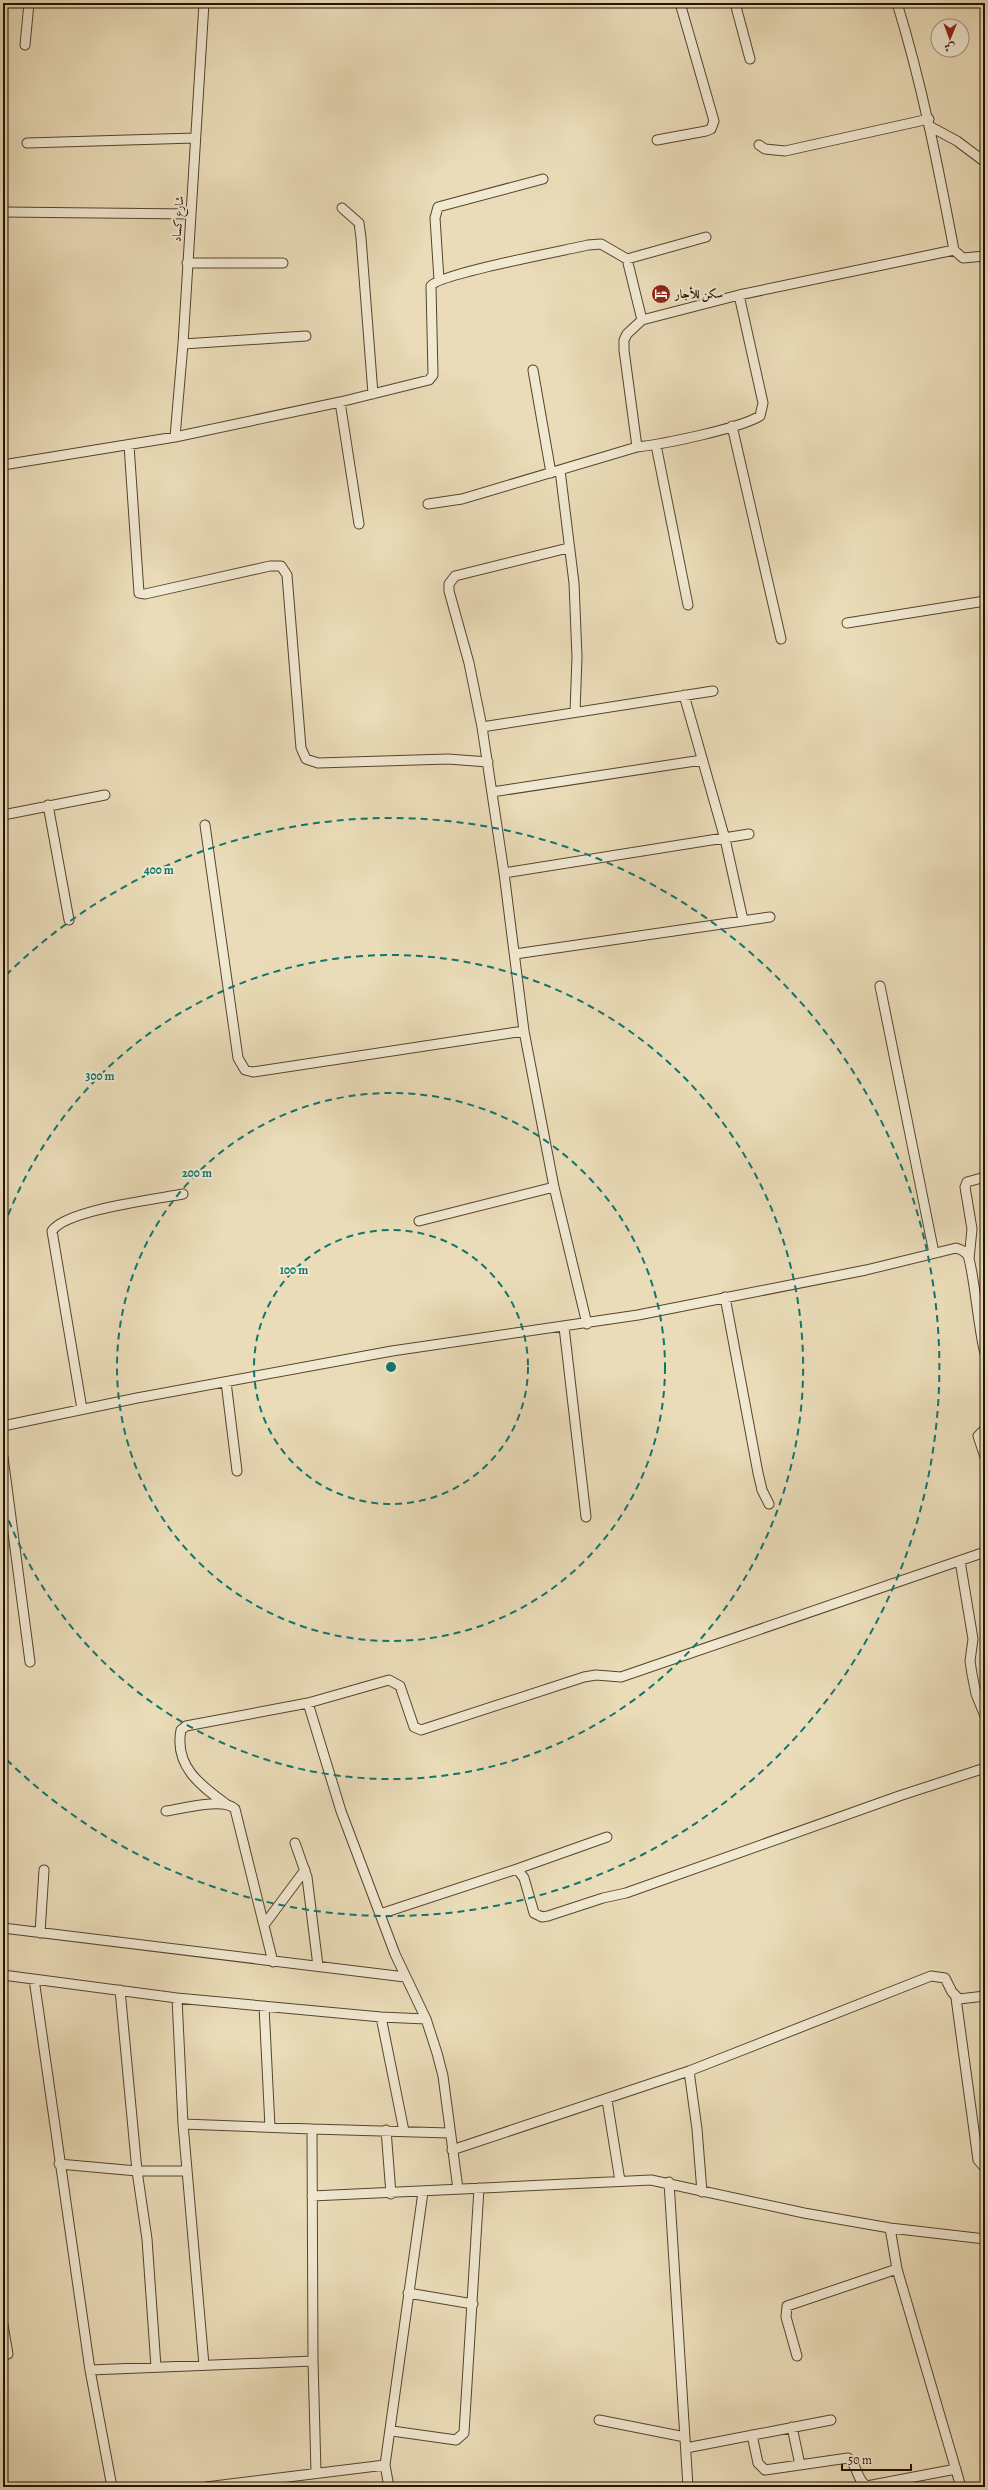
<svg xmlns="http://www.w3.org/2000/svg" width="988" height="2490" viewBox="0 0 988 2490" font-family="Alegreya,Amiri,serif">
<rect width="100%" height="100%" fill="#eadcb8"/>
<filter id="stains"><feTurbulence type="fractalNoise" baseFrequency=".005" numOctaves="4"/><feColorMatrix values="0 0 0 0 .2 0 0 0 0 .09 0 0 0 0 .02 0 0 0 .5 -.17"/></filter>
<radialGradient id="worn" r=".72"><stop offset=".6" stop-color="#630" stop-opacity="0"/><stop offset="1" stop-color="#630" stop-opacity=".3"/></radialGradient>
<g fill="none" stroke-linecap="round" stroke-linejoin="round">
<defs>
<path id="minor" d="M735,3L750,59
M897,3C922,84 938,166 954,250L963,258L985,256
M25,45L29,3
M931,127L957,141L985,162
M657,140L706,131L711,129L714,121L680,3
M27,143L195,138
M759,145L765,149L785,151L929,119
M342,208L359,223L361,238L373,394
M3,212L191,214
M627,259L706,237
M187,263H283
M439,280L435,218L438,207L543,179
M183,344L306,336
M533,370L551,473
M340,402L359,524
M732,426L781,639
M175,437L183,344L204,3
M129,445L139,593L145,594L270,566H281L287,575L301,748L306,759L318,763L448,759L488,762
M656,445L688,605
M637,447L624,350V340L627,334L642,320L739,295L954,250
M3,465L175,437L340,402L429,380L433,375L431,286C438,274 567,250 588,245L601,244L627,259L642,320
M560,470L574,583L577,657L575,712
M428,504L462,499L637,447C664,444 738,429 760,416L763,403L739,295
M568,548L455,576L449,584V591L469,663L482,727L504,873L524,1031L554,1187L587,1324
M847,623L985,601
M684,695L725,839L743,920
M482,727L713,691
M492,792L702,760
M48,805L69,920
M3,815L105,795
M205,825L238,1058L245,1070L253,1072L524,1031
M504,873L749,834
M515,954L770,917
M880,986L934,1253
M419,1221L554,1187
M969,1259L972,1229L965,1187L967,1182L985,1177
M725,1297L758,1473L762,1490L769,1504
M564,1327L586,1517
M226,1382L237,1471
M82,1409L52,1231C65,1210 157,1199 183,1194
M3,1426L137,1398L392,1351L638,1315L866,1270L956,1248C960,1249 964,1251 967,1254C973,1262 979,1335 985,1353
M985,1429L978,1436L985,1457
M3,1457L30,1662
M960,1561L973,1639L970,1661L972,1674L976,1694L985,1716
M308,1703L341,1811L395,1954L426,2019L437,2053L443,2076L458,2189
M226,1804C200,1785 174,1766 181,1730L186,1726L308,1703L389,1680L400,1686L414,1727L421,1730L584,1677L596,1675L621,1677L985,1552
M166,1811C181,1809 224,1797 235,1809L273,1962
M295,1843L307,1877L318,1966
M517,1869L607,1837
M380,1914L517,1869L524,1878L534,1913L542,1917L548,1916L603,1898L626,1893L902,1795L985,1768
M264,1925L305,1870
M3,1928L405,1977
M40,1933L44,1870
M3,1975L177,1998L381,2017L404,2131
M34,1979L90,2370L313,2361
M120,1990L137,2171L147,2239L156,2367
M177,1998L183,2124L204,2365
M956,1998L978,2160L985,2168
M264,2006L270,2127
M381,2017L426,2019
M689,2071L697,2129L702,2192
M607,2100L620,2181
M183,2124L312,2129L313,2361L316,2472
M312,2129L449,2133
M386,2130L391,2194
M452,2150L689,2071L931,1976L945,1978L952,1992L959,1999L985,1996
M59,2164L137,2171H187
M669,2182L688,2487
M312,2196L651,2180L804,2213L890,2228L985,2239
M890,2228L897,2269L961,2487
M408,2293L473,2304
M3,2325L8,2354
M797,2356L786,2317L787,2306L897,2269
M90,2370L112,2487
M599,2420L685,2437
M792,2427L800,2465
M392,2431L456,2440L464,2433L479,2188
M752,2435L758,2463L765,2470L848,2458C858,2465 856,2480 867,2486L956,2469
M686,2448L831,2420
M206,2487L385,2465
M389,2487L385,2465L423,2192"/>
</defs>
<use href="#minor" stroke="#56442e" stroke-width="11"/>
<use href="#minor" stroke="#f1e8d1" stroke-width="9"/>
</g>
<g fill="none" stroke="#0f766e" stroke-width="2" stroke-dasharray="7 5">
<circle cx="391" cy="1367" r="137"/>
<circle cx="391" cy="1367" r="274"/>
<path d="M4 1226A412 412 0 1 1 4 1508"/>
<path d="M6 975A549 549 0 1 1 6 1759"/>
</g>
<defs>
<symbol id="hotel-disc" viewBox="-11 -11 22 22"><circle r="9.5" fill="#8f2418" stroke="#f1e8d1"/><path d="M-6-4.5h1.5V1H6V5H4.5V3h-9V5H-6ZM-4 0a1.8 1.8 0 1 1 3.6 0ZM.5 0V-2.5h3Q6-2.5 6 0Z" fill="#fff"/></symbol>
</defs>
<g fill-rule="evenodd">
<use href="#hotel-disc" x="650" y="283" width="22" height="22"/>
</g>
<g text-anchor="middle" stroke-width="4" stroke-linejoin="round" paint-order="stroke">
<g font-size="12" fill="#251200" stroke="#f1e8d1">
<text transform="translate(178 219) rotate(-86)" y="4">شارع كساد</text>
</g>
<g font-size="12" font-weight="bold" fill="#251200" stroke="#f1e8d1" text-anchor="start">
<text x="675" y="298">سكن للأجار</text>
</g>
</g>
<circle cx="391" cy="1367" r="6" fill="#0f766e" stroke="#f1e8d1" stroke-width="2"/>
<g font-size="12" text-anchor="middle" font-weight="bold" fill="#0f766e" stroke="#f1e8d1" stroke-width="4" stroke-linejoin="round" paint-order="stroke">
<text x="159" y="874">400 m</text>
<text x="100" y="1080">300 m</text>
<text x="197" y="1177">200 m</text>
<text x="294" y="1274">100 m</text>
</g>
<rect width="988" height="2490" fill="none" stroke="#eadcb8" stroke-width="16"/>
<rect x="4" y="4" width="980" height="2482" fill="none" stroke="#251200" stroke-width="2"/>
<rect x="8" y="8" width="972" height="2474" fill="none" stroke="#251200"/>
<g transform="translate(950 38) rotate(181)"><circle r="19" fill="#f1e8d1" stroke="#9f927d"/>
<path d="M0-3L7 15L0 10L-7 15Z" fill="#8f2418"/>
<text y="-6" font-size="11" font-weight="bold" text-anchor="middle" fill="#251200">ش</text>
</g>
<path d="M842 2464v6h69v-6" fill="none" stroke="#251200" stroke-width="2"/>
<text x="848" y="2464" font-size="12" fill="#251200" stroke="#f1e8d1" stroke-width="3" paint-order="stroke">50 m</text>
<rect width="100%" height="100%" filter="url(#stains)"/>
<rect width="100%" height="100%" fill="url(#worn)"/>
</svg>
